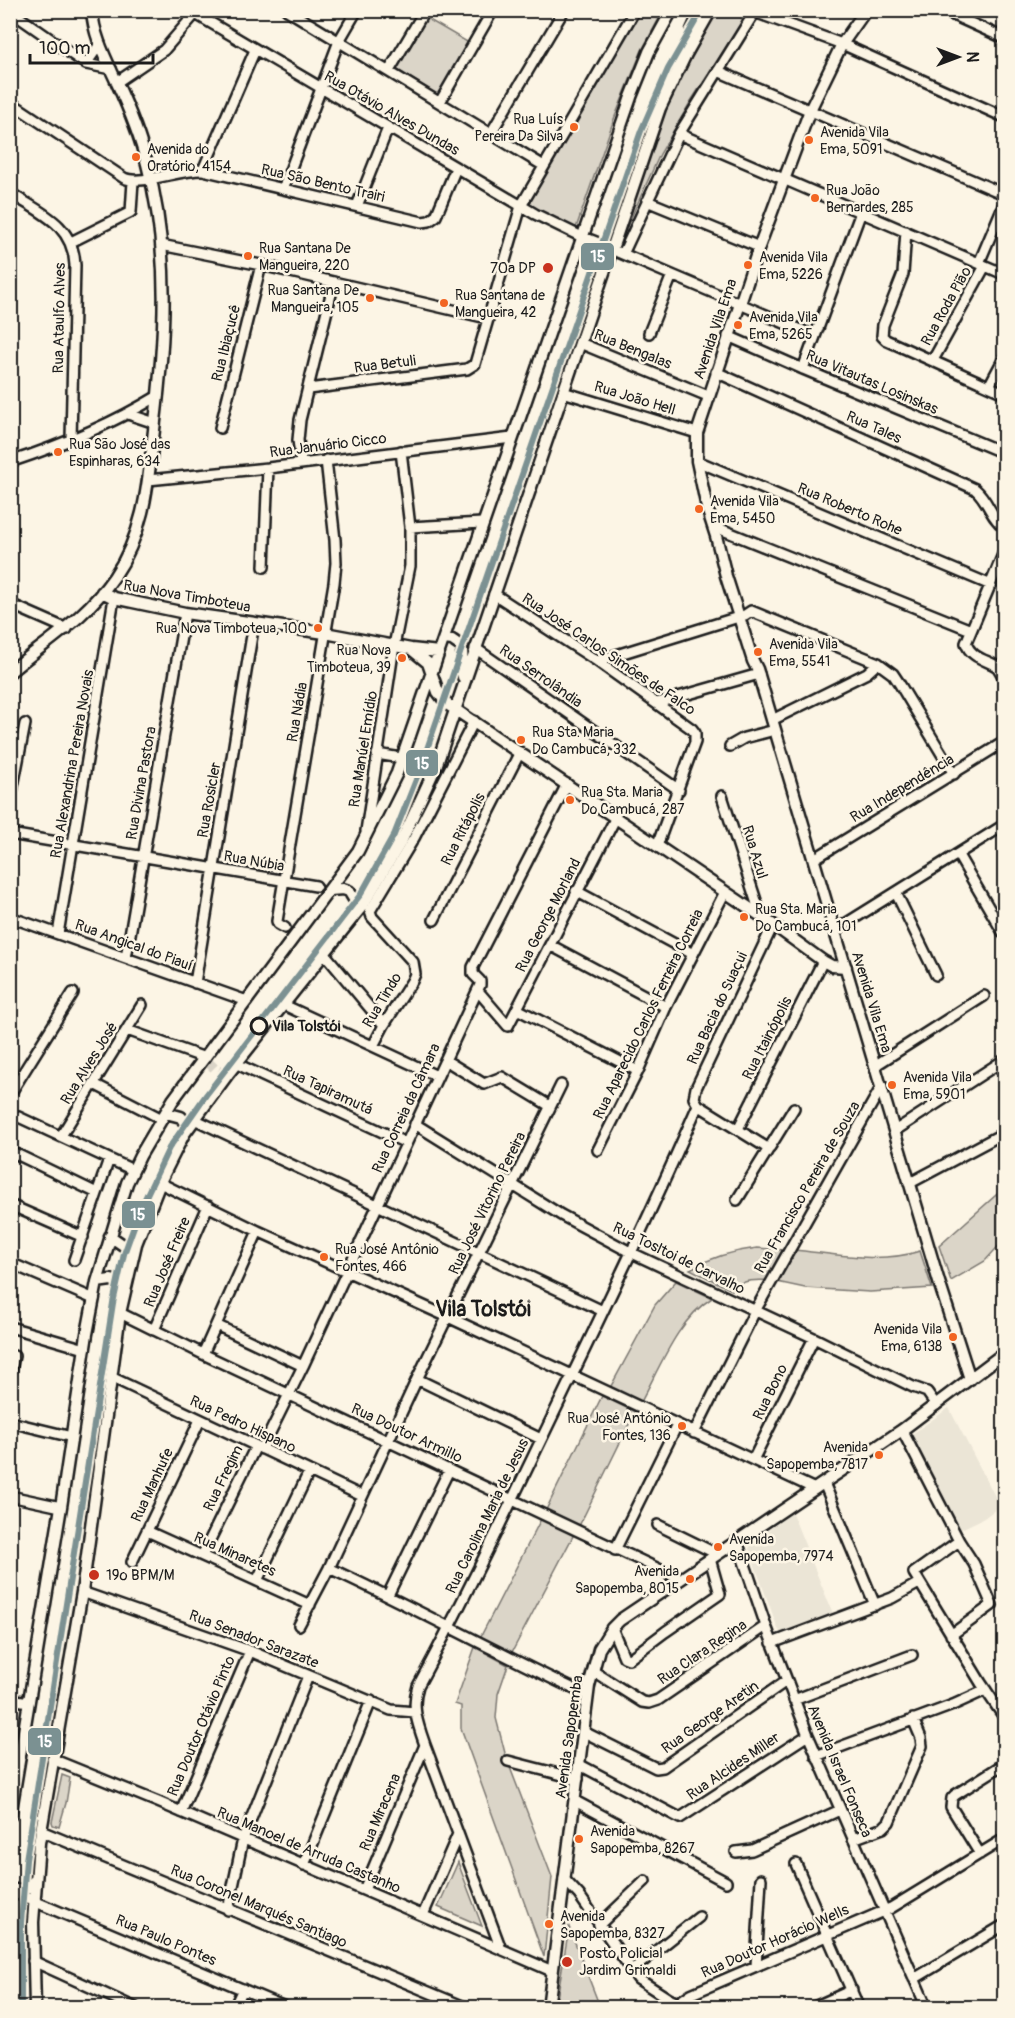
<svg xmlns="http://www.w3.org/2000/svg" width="1015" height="2018" viewBox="0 0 1015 2018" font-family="Pangolin,sans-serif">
<rect width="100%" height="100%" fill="#fcf5e5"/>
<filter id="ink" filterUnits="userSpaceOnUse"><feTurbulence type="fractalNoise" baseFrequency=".0167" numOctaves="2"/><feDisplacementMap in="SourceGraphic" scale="12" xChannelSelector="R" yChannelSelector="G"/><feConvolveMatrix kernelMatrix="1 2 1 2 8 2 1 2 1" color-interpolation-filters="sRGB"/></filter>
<g filter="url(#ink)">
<path fill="#ebe5d6" d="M949,1408L1000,1506L984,1518L959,1530L912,1434Z
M792,1513L834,1616L783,1635L778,1629L749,1549L751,1543Z"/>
<path fill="#dbd5c8" stroke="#7c7872" stroke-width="1.5" d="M641,11H663L642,50L614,119L576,228H573L528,208V203Z
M716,11C726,11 735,10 742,19L741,24L691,101L660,154L619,244L617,243L662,115Z
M426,18L469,43L438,95L396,69Z
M1004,1188V1240L985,1261L951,1281L939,1246Z
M757,1248L783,1250L767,1280C754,1281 741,1279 732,1290L690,1269C712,1257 732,1251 757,1248Z
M794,1250C835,1254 880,1264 920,1251L932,1288L870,1292L805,1288L777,1282Z
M676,1281L712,1298C678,1319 660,1367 641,1402L610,1388L655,1305Z
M602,1396L635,1412L579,1526L546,1510Z
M541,1519L574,1534L511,1654L480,1638Z
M475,1647L508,1665L498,1694L496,1718L506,1757L552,1877L544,1957L461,1728V1706L455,1704Z
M62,1775L70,1778L66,1803L59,1827L53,1825L52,1822Z
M458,1862L460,1868L482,1926L438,1907Z
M569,1927L600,2007H560L557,1999Z"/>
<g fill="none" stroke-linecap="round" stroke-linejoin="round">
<path stroke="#dad4c7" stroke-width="10" stroke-dasharray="10 5" stroke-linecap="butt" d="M207,1061L215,1069L226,1074"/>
<defs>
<path id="minor" d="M189,10L535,214L582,237
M287,10L544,166
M942,10L1004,38
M752,11L842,44L1004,117
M16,15L86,64L111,69
M86,64L100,44
M389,71L425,10
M718,71L1004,194
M117,82L164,50L195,14
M10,102L124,178C140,186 181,169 203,170L422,222L429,221L436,216L456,168
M440,102L493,10
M491,133L564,10
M679,134L1004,274
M203,170L255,50
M283,189L339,41L357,10
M10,193C41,213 73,224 75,265L71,439
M647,201L759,247
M357,206L388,128
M906,231L903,274L883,325L882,336L886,340L1004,393
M71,242L131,212L133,181
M161,245L261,265L487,318
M618,252L815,336
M623,254L679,134L756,10
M979,263L1004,204
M649,333L672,275
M728,336L803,369L1004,453
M580,343L708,396
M933,360L985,266
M803,369L861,212
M716,372L975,489C989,501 990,517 1004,527
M989,386L1004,358
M308,389L467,369L475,364L521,206L635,10
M563,392L697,433
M128,414L155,423
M220,428L261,265
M697,461L991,585
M10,462C62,445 112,424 158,396
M301,463L298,440L300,420L334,282
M148,480L268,468L512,438
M713,526L971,630
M410,527L482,523
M1004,552L966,643C970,657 986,660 996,666C999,668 1002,675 1004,678
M264,567L268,468
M494,594L597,661L692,729L695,733V742L657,846
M10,604L67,629
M475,648L679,790
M597,661L745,615L751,611L878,663L893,674L899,683L954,774
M657,703L759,674
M772,720L867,673L878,663
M730,746L744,738L775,730
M377,754L437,764
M722,796L761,916
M10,802L25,724
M366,831L394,646L410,566V527L401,451
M10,834L316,886
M958,855L1004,934
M814,859L1004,742
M576,891L693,954
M896,893L936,975
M10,917L247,1001
M434,920L520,752
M285,928L278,924L277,921L334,583L336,563L335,540L326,460
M834,931L1004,825
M58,934L114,598
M550,945L666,1007
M324,953L384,1025
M126,958L185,613
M195,983L254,623
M478,991L508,1026L616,817
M284,1005L437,1076
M517,1009L638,1071
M127,1030L205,1058
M373,1046L384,1025L412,981L415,974L413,962L372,917L370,911L414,838L474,721
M445,1060L484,1084L502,1077L550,1106
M237,1064L406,1143
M876,1065L984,996
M94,1084L162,1119
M10,1094L73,993
M698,1105L694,1098L696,1088L773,925
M698,1105L769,1149
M10,1113L133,1170
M194,1119L603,1311
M415,1124L561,1215L632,1253L814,1338L913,1387L927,1392L936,1405
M738,1129L823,961
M896,1130L1004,1060
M61,1136L142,1005
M598,1150L638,1071L666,1007L725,892
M10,1151L97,1193
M160,1183L258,1231L448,1317L815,1489
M910,1183L1004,1133
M737,1200L794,1108
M10,1205L83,1237
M74,1260L109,1159
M10,1263L94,1299
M120,1313L203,1354L680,1579
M216,1325L303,1366
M10,1327L85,1349
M154,1330L208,1206
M203,1354L258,1231
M10,1375L14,1356
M111,1377L362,1496
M417,1379L541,1439
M10,1422L72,1437
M902,1430L959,1541L914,1573L981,1683L1004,1717
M694,1433L755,1311L882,1086
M262,1449L303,1366L480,985V981L473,974V967L567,784
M753,1460L814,1338
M824,1483L875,1605
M10,1496L61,1507
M658,1525L717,1554
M147,1531L310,1605
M737,1541L766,1626L808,1735L927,2008
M615,1550L677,1425
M202,1556L256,1446
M132,1562L200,1420
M329,1568C416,1608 500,1655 587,1695
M257,1581L309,1472
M82,1592L250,1651L391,1710L415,1712
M388,1595L449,1470
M299,1625L329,1568L417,1379L561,1085
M612,1628L624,1657L629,1659L665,1632L720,1594L710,1559
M951,1635L992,1605L974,1564L959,1541
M772,1643L892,1598L919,1583
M593,1671L642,1702L649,1703L658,1700L766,1626
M10,1699L29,1702
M794,1700L912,1655
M584,1732L656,1768L663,1767L786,1681
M816,1756L953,1705L986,1690
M52,1759L158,1802L552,1971
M508,1761L578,1779
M580,1765L680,1818L808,1735
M575,1801L726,1882
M181,1812L250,1651
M41,1831L467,2008
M853,1839L883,1828L889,1822L922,1746L921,1738L913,1719
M736,1852L752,1850L840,1810
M980,1854L951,1807L952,1798L955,1795L1004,1764
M796,1864L859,2008
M304,1865L371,1701
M564,1879L579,1895L638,1979L669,1999L689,2008
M364,1890L425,1745
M10,1891L287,2008
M228,1910L243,1839L308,1676
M423,1915L458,1834
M599,1925L645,1881
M501,1949L425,1745C418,1725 411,1707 418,1686C462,1605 502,1521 542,1438C595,1328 649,1218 698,1105
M33,1961L136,2008
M756,1966L761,1879
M632,1970L699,1917
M914,1979L1004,1925
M678,2003L691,1994L891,1908L1004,1839
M234,2008L243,1989
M812,2008L852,1990"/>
<path id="major" d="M866,10L842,44L810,110L759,247L697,433V461L707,508L716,536L726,576L753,661L757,669L939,1282L970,1379
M692,30L697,19L695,10
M582,237L612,249
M102,592L114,598L185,613L325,633L411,649L439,652
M444,639L452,640L462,647L463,677
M411,649L428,663L438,692L447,704L761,916L823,961L832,966L846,967
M10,672C49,639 84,620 114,577C145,532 148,483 154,430C165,340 171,253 147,164C140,136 129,109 117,83C107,61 93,35 92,10
M330,890L343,889L349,891L360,909
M166,1113L181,1117L188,1128
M110,1236L123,1245L136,1244
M97,1282L111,1280L125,1285
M10,1816L61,1507L87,1334L97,1282L127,1183L140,1156L173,1100L358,851L397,773L631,97L649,52L672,10
M10,1890H25L35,1880
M35,2008L33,1922L39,1843L82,1592L120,1313L136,1244L162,1178L184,1134L228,1074L363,905L402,840L437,764L449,728L660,108L686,54L711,10
M548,2008L589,1686L599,1649L612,1628L620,1620L902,1430L1004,1353"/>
</defs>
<use href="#minor" stroke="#1c1c1c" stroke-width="14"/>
<use href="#major" stroke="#1c1c1c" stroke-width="15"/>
<use href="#minor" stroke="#fcf5e5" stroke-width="9"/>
<use href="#major" stroke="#fcf5e5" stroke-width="10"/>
<defs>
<path id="metro-1" d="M21,2008V1923L26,1860L113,1303L124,1254L141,1207L169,1148L206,1095L361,894L394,835L419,772L641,131L668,69L702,10"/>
</defs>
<use href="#metro-1" stroke="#fcf5e5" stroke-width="10"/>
<use href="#metro-1" stroke="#7b9192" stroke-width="6"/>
</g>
</g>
<g fill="#f26522" stroke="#fcf5e5" stroke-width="2">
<circle cx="574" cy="127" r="5"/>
<circle cx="809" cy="140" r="5"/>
<circle cx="136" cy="157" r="5"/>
<circle cx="815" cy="198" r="5"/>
<circle cx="248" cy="256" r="5"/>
<circle cx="748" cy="265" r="5"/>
<circle cx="370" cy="298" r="5"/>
<circle cx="444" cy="303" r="5"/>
<circle cx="738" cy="325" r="5"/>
<circle cx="58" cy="452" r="5"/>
<circle cx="699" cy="509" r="5"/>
<circle cx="318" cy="628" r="5"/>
<circle cx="758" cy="652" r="5"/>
<circle cx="402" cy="658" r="5"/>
<circle cx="521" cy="740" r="5"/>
<circle cx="570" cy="800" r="5"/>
<circle cx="744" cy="917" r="5"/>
<circle cx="892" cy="1085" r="5"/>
<circle cx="324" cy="1257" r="5"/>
<circle cx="953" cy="1337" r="5"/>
<circle cx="682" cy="1426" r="5"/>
<circle cx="879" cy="1455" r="5"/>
<circle cx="718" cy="1547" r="5"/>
<circle cx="690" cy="1579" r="5"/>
<circle cx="579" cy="1839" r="5"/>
<circle cx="549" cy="1924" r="5"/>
</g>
<g fill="#c8321e" stroke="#fcf5e5" stroke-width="2">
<circle cx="548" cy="268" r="6"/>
<circle cx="94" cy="1575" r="6"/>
<circle cx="567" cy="1962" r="6"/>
</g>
<circle fill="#fcf5e5" stroke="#1c1c1c" stroke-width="3" cx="259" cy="1026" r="8"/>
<g text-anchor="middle" stroke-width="5" stroke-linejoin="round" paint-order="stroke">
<g font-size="14" fill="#1c1c1c" stroke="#fcf5e5" text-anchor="start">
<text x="563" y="124" text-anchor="end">Rua Luís<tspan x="563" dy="17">Pereira Da Silva</tspan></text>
<text x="820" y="137">Avenida Vila<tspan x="820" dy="17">Ema, 5091</tspan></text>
<text x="147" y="154">Avenida do<tspan x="147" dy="17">Oratório, 4154</tspan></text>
<text x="826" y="195">Rua João<tspan x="826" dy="17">Bernardes, 285</tspan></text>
<text x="259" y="253">Rua Santana De<tspan x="259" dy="17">Mangueira, 220</tspan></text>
<text x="759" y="262">Avenida Vila<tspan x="759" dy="17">Ema, 5226</tspan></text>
<text x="359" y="295" text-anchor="end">Rua Santana De<tspan x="359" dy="17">Mangueira, 105</tspan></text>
<text x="455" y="300">Rua Santana de<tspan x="455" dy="17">Mangueira, 42</tspan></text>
<text x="749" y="322">Avenida Vila<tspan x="749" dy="17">Ema, 5265</tspan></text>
<text x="69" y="449">Rua São José das<tspan x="69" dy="17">Espinharas, 634</tspan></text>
<text x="710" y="506">Avenida Vila<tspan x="710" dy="17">Ema, 5450</tspan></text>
<text x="307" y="633" text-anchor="end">Rua Nova Timboteua, 100</text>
<text x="769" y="649">Avenida Vila<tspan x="769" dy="17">Ema, 5541</tspan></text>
<text x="391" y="655" text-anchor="end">Rua Nova<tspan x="391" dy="17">Timboteua, 39</tspan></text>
<text x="532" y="737">Rua Sta. Maria<tspan x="532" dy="17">Do Cambucá, 332</tspan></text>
<text x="581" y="797">Rua Sta. Maria<tspan x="581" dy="17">Do Cambucá, 287</tspan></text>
<text x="755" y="914">Rua Sta. Maria<tspan x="755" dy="17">Do Cambucá, 101</tspan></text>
<text x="903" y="1082">Avenida Vila<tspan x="903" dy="17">Ema, 5901</tspan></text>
<text x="335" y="1254">Rua José Antônio<tspan x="335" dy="17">Fontes, 466</tspan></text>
<text x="942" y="1334" text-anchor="end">Avenida Vila<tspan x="942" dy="17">Ema, 6138</tspan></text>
<text x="671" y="1423" text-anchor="end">Rua José Antônio<tspan x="671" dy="17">Fontes, 136</tspan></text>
<text x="868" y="1452" text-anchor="end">Avenida<tspan x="868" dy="17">Sapopemba, 7817</tspan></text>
<text x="729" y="1544">Avenida<tspan x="729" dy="17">Sapopemba, 7974</tspan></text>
<text x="679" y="1576" text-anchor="end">Avenida<tspan x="679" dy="17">Sapopemba, 8015</tspan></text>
<text x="590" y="1836">Avenida<tspan x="590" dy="17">Sapopemba, 8267</tspan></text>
<text x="560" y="1921">Avenida<tspan x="560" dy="17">Sapopemba, 8327</tspan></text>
</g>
<g font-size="15" fill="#1c1c1c" stroke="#fcf5e5">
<text transform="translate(392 113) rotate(30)" y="5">Rua Otávio Alves Dundas</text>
<text transform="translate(323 183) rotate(13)" y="5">Rua São Bento Trairi</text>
<text transform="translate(946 306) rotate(-61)" y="5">Rua Roda Pião</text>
<text transform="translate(59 318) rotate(-89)" y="5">Rua Ataulfo Alves</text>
<text transform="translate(715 329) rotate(-71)" y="5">Avenida Vila Ema</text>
<text transform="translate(226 343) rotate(-76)" y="5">Rua Ibiaçucê</text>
<text transform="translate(633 349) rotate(22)" y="5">Rua Bengalas</text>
<text transform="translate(385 364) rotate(-7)" y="5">Rua Betuli</text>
<text transform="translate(872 382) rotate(23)" y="5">Rua Vitautas Losinskas</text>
<text transform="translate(635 398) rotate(17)" y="5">Rua João Hell</text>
<text transform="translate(874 427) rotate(24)" y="5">Rua Tales</text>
<text transform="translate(328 445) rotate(-7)" y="5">Rua Januário Cicco</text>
<text transform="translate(850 509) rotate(23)" y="5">Rua Roberto Rohe</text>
<text transform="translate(187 596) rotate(10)" y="5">Rua Nova Timboteua</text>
<text transform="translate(609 654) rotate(34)" y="5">Rua José Carlos Simões de Falco</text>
<text transform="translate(541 676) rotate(35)" y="5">Rua Serrolândia</text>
<text transform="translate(297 712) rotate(-80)" y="5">Rua Nádia</text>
<text transform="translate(363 749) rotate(-81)" y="5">Rua Manúel Emídio</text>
<text transform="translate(72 764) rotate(-80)" y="5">Rua Alexandrina Pereira Novais</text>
<text transform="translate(141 783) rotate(-80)" y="5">Rua Divina Pastora</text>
<text transform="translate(902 788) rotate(-31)" y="5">Rua Independência</text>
<text transform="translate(209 800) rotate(-80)" y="5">Rua Rosicler</text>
<text transform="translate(463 829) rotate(-63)" y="5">Rua Ritápolis</text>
<text transform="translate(755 852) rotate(73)" y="5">Rua Azul</text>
<text transform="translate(254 861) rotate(10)" y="5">Rua Núbia</text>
<text transform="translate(548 915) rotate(-63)" y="5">Rua George Morland</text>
<text transform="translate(134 945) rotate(20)" y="5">Rua Angical do Piauí</text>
<text transform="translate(382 1000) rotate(-59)" y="5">Rua Tindo</text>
<text transform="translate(872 1002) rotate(73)" y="5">Avenida Vila Ema</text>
<text transform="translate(717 1008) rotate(-65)" y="5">Rua Bacia do Suaçui</text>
<text transform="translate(648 1014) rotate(-64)" y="5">Rua Aparecido Carlos Ferreira Correia</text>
<text transform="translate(767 1038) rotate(-63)" y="5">Rua Itainópolis</text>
<text transform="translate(89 1063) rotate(-58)" y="5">Rua Alves José</text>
<text transform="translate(328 1090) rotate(25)" y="5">Rua Tapiramutá</text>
<text transform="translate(406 1108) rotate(-65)" y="5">Rua Correia da Câmara</text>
<text transform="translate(807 1187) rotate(-60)" y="5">Rua Francisco Pereira de Souza</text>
<text transform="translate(487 1203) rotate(-64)" y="5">Rua José Vitorino Pereira</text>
<text transform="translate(679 1258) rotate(26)" y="5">Rua Tosltoi de Carvalho</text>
<text transform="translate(167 1262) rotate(-67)" y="5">Rua José Freire</text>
<text transform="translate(770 1392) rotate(-64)" y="5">Rua Bono</text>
<text transform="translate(243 1424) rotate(25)" y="5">Rua Pedro Hispano</text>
<text transform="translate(407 1433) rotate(25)" y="5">Rua Doutor Armillo</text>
<text transform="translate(223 1478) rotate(-64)" y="5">Rua Fregim</text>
<text transform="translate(152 1485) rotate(-65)" y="5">Rua Manhufe</text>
<text transform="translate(487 1516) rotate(-64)" y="5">Rua Carolina Maria de Jesus</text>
<text transform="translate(235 1554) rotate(24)" y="5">Rua Minaretes</text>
<text transform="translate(254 1639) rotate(21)" y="5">Rua Senador Sarazate</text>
<text transform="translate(702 1652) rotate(-34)" y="5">Rua Clara Regina</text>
<text transform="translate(710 1717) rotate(-35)" y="5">Rua George Aretin</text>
<text transform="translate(201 1726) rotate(-67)" y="5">Rua Doutor Otávio Pinto</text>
<text transform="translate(569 1737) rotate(-82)" y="5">Avenida Sapopemba</text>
<text transform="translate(733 1766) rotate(-34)" y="5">Rua Alcides Miller</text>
<text transform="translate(840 1771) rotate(67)" y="5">Avenida Israel Fonseca</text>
<text transform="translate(380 1812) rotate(-67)" y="5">Rua Miracena</text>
<text transform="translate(309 1850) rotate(23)" y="5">Rua Manoel de Arruda Castanho</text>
<text transform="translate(259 1906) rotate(23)" y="5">Rua Coronel Marqués Santiago</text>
<text transform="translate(166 1940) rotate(23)" y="5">Rua Paulo Pontes</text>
<text transform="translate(775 1941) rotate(-24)" y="5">Rua Doutor Horácio Wells</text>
</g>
<g font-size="15" fill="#1c1c1c" stroke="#fcf5e5" text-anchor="start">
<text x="536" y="273" text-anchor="end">70ª DP</text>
<text x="106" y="1580">19º BPM/M</text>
<text x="579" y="1958">Posto Policial<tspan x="579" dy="17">Jardim Grimaldi</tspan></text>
</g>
<g font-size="15" font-weight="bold" fill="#1c1c1c" stroke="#fcf5e5" text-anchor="start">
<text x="272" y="1031">Vila Tolstói</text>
</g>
<g font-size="21" font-weight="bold" fill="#1c1c1c" stroke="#fcf5e5">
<text x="483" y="1316">Vila Tolstói</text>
</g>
</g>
<g stroke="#fcf5e5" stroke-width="2">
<rect x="580" y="242" width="35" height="29" rx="6" fill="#7b9192"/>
<rect x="405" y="749" width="34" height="28" rx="6" fill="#7b9192"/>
<rect x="121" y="1200" width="35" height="29" rx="6" fill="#7b9192"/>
<rect x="27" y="1727" width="35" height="29" rx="6" fill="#7b9192"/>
</g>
<g font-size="16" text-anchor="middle" font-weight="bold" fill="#fff">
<text x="598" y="262">15</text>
<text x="422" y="769">15</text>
<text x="138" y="1220">15</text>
<text x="45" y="1747">15</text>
</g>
<rect width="1015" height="2018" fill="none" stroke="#fcf5e5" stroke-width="36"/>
<rect x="18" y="18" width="979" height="1982" fill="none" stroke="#1c1c1c" stroke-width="2" filter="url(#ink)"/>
<g transform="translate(958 57) rotate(90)" stroke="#fcf5e5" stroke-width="4.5" paint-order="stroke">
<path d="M0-4.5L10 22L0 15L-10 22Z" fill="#1c1c1c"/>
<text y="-9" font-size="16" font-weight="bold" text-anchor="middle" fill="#1c1c1c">N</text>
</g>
<path d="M30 54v9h123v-9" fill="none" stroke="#1c1c1c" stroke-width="3"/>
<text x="39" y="54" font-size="18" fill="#1c1c1c" stroke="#fcf5e5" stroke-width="4.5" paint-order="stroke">100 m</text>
</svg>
